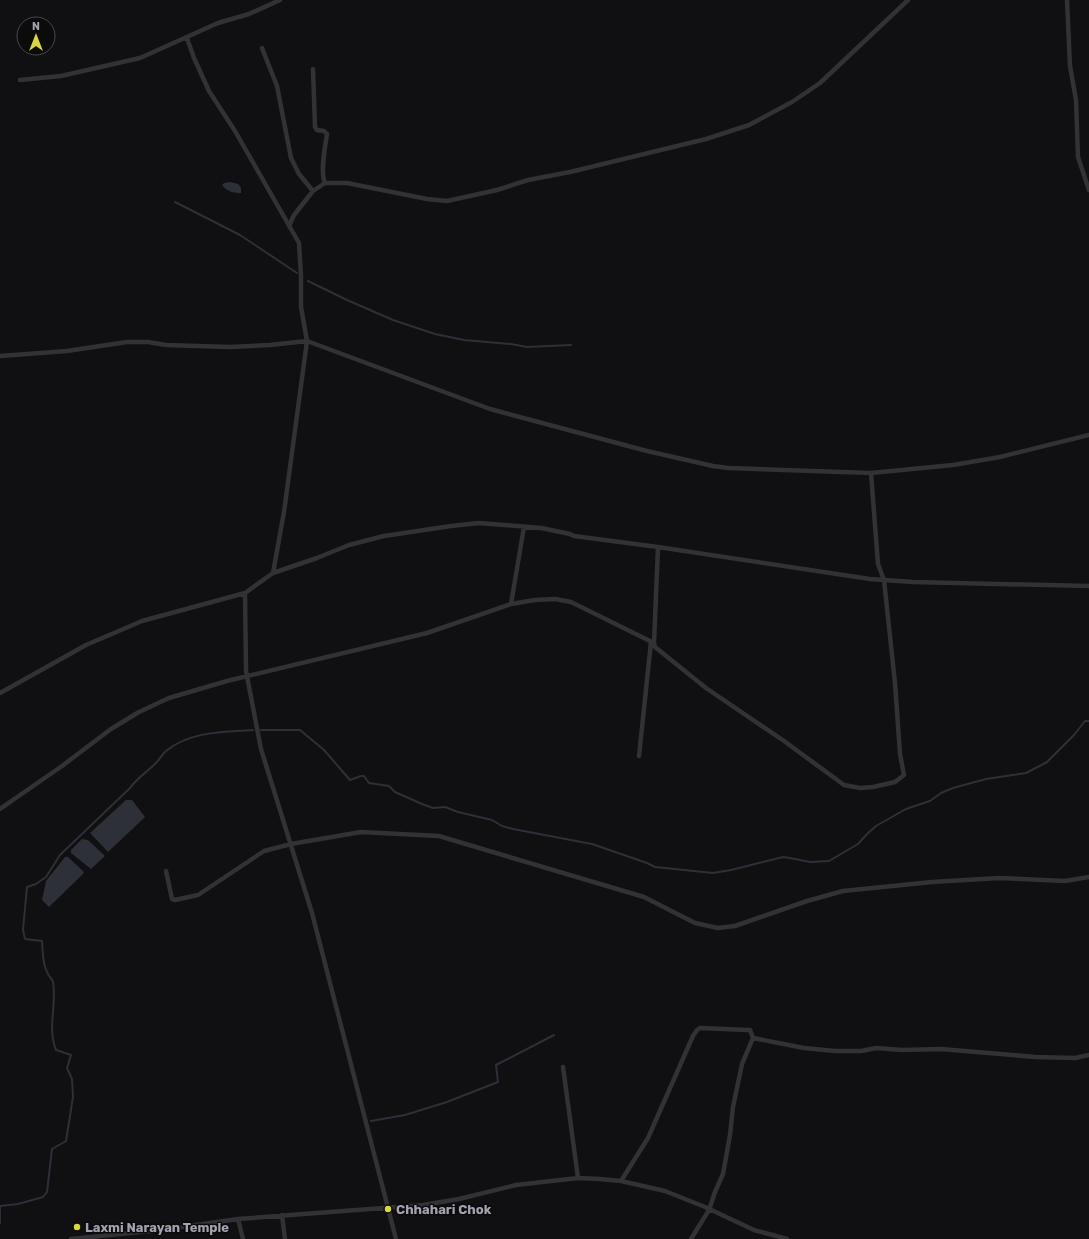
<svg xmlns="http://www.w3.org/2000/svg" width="1089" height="1239" viewBox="0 0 1089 1239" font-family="Rubik,sans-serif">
<rect width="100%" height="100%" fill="#100f11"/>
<path fill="#2d3039" d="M230,182L238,184L241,188V193C234,193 227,192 222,185L224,183Z
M126,800H132L145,817L108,852L90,833Z
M82,839L88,840L105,856L91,869L71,853V850Z
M65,857H68L84,872L83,874L49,907L42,900L46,881Z"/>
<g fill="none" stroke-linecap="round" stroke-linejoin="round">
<path stroke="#2d3039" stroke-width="2" d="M175,202L240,235L297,273
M308,281L347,300L393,320L435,334L464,340L511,344L527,347L571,345
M261,730H300L324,750L350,780L361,776H364L369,783L389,786L395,792L422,804L433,808L445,807L458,812L492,820L502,826L513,829L592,844L647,863L655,867L713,873L731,870L783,857L790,858L810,862L829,861L858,844L867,834L876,826L906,809L930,801L941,793L953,788L986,779L1026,773L1047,762L1074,735L1085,721H1089
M371,1121L405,1115L447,1102L498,1082L496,1065L554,1035
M0,1223V1206L18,1204L43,1197L47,1192L52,1149L66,1141L73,1097L72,1079L67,1068L71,1055L56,1050C47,1028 57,1004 53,982C52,978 49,977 48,974C42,965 43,951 42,941L25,939L23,930L27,887L36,884L46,877L60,855L130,788C137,778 147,772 156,763C160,759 162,754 166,751C190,731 224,732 253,730"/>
<path stroke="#323135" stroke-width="4.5" d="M1067,0L1070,66L1076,100L1078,157L1089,190
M187,38L194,58L209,91L235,131L299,243L301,276V307L307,341L284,512L273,573L245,593L246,671L261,749L312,913L396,1239
M262,48L277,86L291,158L299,174L313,191
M313,69L315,127L317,130L324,131L327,134C325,147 320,172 325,183
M20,80L61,76L140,58L218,23L249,14L280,0
M289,226L294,215L313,191L325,183H347L427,199L447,201L497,190L528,180L570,172L706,139L749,125L792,102L820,83L908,0
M0,356L67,351L127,342H148L166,345L230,347L270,345L307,341L490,409L647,451L713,466L728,468L871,473L953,465L1000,457L1089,435
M658,547L654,643L655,647L706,688L784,741L844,785L860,788L873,787L895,782L904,775L900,754L895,683L884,580L878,564L871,473
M273,573L317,558L349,545L384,536L451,526L479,523L541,528L570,534L574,536L658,547L870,579L913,582L1089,586
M511,604L524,527
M0,693L86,645L142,621L245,593
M639,756L651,642
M0,809L62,766L111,729L139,712L169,698L227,681L427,633L511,604L535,600L555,599L571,602L654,643
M166,871L172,899L175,900L198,895L264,851L291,844L361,832L439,836L644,897L695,923L718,928L735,926L807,901L843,891L932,882L999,878L1065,881L1089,877
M563,1067L578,1178
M621,1181L648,1138L693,1036L697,1030L700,1028L747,1030H750L753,1038
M282,1215L285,1239
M238,1219L243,1239
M71,1239L161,1230L238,1219L423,1205L459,1199L516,1185L578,1178L600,1179L621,1181L665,1191L705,1207L754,1230L787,1239
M691,1239L709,1210L715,1192L723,1174L730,1135L733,1107L742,1064L753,1038L804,1048L835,1051H861L876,1048L902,1050L941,1049L1035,1057L1075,1058L1089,1055"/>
</g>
<g fill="#dad73e" stroke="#0b0b0b" stroke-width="1.5">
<circle cx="388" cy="1209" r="4"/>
<circle cx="77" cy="1227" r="4"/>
</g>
<g text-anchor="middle" stroke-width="3" stroke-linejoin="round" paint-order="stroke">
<g font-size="13" font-weight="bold" fill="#a3a2b0" stroke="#0b0b0b" text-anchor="start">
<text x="396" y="1214">Chhahari Chok</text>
<text x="85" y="1232">Laxmi Narayan Temple</text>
</g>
</g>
<g transform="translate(36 36)"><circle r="19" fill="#0b0b0b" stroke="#48474d"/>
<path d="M0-3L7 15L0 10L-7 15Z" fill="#dad73e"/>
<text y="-6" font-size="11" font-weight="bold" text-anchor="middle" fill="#a3a2b0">N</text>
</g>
</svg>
